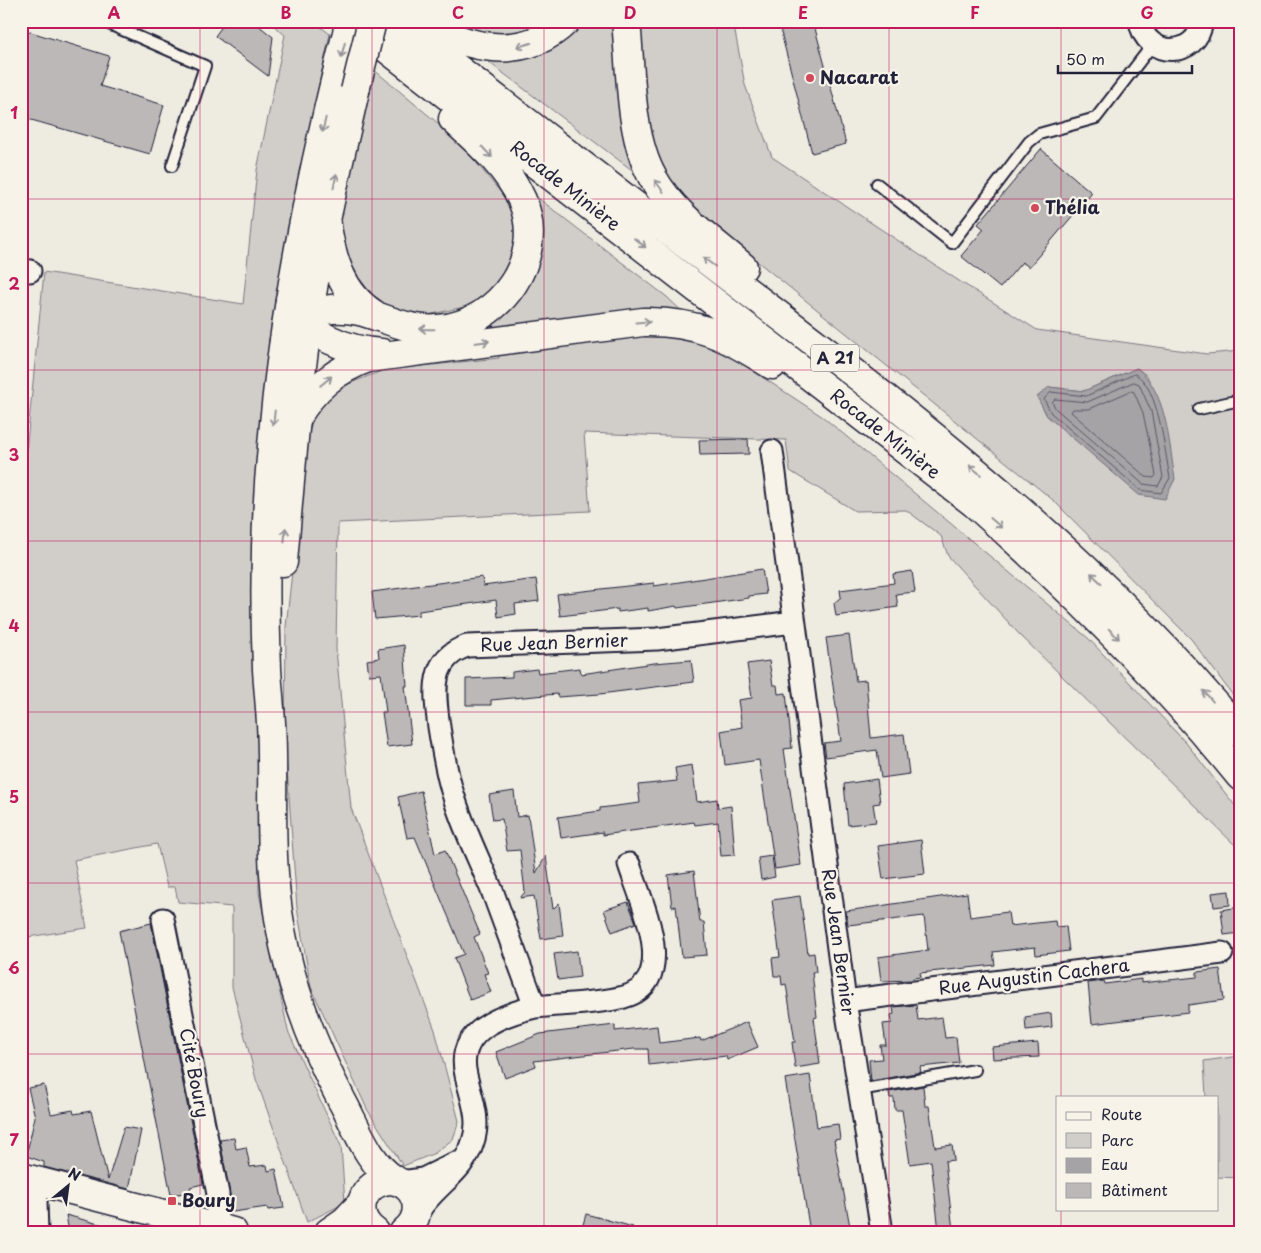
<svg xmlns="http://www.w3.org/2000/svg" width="1261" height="1253" viewBox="0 0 1261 1253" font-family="'Playpen Sans',sans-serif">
<rect width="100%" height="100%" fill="#eeebe1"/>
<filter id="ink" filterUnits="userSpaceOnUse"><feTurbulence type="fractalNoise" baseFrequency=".02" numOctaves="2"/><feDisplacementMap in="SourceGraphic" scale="10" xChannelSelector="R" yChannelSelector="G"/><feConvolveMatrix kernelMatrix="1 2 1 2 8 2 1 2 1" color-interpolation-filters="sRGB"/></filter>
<g filter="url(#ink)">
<path fill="#d1cdc9" stroke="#7a7882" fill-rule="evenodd" d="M268,21H313L330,34L295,193L272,357L259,754V893L288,1031L341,1146L345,1203L307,1222L256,1079L232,987V907L178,902L175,887H167L157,844L74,860L87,928L21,938V472H24L44,272L243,304L257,170L285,35Z
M454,21H733L745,85L772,157L956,279L1037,330L1207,354L1240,351V705L1191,639L1053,500L706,220L668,177L632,170L487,61L476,31ZM1137,368L1147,376L1161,407L1049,387L1084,391Z
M373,69L458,140L501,193L534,195L667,297L724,352L823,417L1088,638L1187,744L1240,812V850L1019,634L948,556L941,536L906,510L855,511L790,471L786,440L584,433L590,511L338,523L336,649L351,808L435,1030L459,1121L453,1139L435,1153L403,1166L367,1109L311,987L297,908L285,741L286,627L306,442L316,409L333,390L384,370L499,358L496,332L473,305L423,316L379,303L353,271L339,225Z
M1240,1056V1178L1217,1177V1097H1206L1204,1061Z"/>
<path fill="#a6a3a6" stroke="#716f7b" d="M1137,368C1167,391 1169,444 1175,479L1165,499L1139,495L1047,416L1037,397L1049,387L1084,391Z"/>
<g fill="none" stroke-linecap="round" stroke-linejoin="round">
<path stroke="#575666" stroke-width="1" d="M1135,374C1159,385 1165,454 1170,478L1161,493L1140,490L1051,413L1044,399L1051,392L1086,396Z
M1134,382L1139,384L1151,411L1163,477L1158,486L1143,484L1056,409L1052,402L1055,399L1087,402Z
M1131,391L1134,392L1143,413L1156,475L1154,478L1146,477L1071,412L1073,409H1089Z"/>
</g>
<path fill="#bbb8b7" stroke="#22223b" d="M226,21H253L273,37L268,76L215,36Z
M778,21H813L846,144L812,153Z
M21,29L109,56L100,86L164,105L150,154L21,117Z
M1041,149L1092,193L1029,267L1022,262L1000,288L961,256L984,229L978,224Z
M748,439L749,454L700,455L699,440Z
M762,569L766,594L749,596V598L677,608L676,606L648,611V608L618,612V609L560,616L557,594L654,583V586Z
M912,571L915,592L896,594L898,607L836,616L834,603L841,597L840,590L894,583L893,574Z
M482,577L483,586L536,579L539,601L515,604L516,614L498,617L496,600L419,611V615L375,619L372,592Z
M849,635L856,681L866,680L871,738L904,734L909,774L881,778L877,750L826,757L824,743L841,741L826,638Z
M404,645L407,686H405L412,744L387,747L382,712H386L381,674L369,675L367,660L379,658L378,649Z
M691,660L694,682L600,694L558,697L557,694L491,700V705H466V679L512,677V672L537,669L538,673L580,668L581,674L654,663Z
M769,661L773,685H777L778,694L786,693L792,748L784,749L801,865L775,869L759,760L725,765L721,731L742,727L738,700L752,698L747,664Z
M692,765L697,802L717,799L718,808L731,806L735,855L721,856L718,822L695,825L694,822L603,835V832L561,838L558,817L600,811V808L640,803L638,785L677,781L675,768Z
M877,779L880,803L873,804L876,822L848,825L844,784Z
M421,791L435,854L445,850L480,934L474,937L488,973L484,974L491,992L470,1000L454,958L464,954L415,837L407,838L398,797Z
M514,791L517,817L528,815L536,873L546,856L553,909L559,903L563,936L541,939L534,896L520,898L525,892L520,850L507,851L502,819L493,820L489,795Z
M921,840L925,874L883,879L878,846Z
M772,856L775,877L761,880L758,858Z
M694,871L700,922H704L707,955L682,957L676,906L672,907L668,875Z
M1229,891L1230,905L1214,907L1212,893Z
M967,893L970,917L1008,912L1010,926L1055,921L1056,927L1066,926L1069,951L1036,955L1035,947L993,952L995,965L920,973L921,977L913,978V980L881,981L878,957L928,950L924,916L848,925L846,911Z
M800,896L808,954L814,953L816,972H812L817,1017L814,1018L820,1064L795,1068L792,1042H795L786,984L782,985L781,976H774L772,958L780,957L772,900Z
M628,902L636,923L612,932L604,910Z
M1240,907V933L1224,935L1221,910Z
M151,923L203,1184L190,1187L191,1192L171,1195L119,931Z
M577,951L580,977L558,980L554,954Z
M1220,969L1224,1000L1188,1005V1012L1092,1024L1088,983L1104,981L1105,984L1141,979V983L1197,977V972Z
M916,1005L918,1020L942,1017L945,1038L956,1037L959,1063L920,1067L921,1072L871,1081L869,1060L882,1059L880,1045H886L883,1024L892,1023L891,1015L894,1014L893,1007Z
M1051,1013L1052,1027L1026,1030L1025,1017Z
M747,1022L758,1047L727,1060L726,1056L649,1065L648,1049H634L534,1061L536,1066L505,1078L496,1052L540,1034L615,1025V1031L657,1026L659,1043L700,1038L701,1041Z
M1038,1043L1039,1057L993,1059L992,1047Z
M810,1075L817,1127L838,1124L840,1139L834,1140L851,1232H810L785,1079Z
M44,1085L51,1114L73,1110L74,1114L91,1111L108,1180L124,1127L141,1130L129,1189L44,1167V1162L26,1156L35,1117L28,1088Z
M923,1086L925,1106H929L935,1147L952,1145L954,1160L945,1161L953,1230L939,1231L931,1161L910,1164L902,1110H895L894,1098H890L889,1092Z
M234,1138L236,1149L246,1147L250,1167L267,1165L268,1171L276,1169L284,1208L268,1210L267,1207L233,1212L220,1140Z
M586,1214L633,1227L632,1232H581Z
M66,1215L110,1227V1232H69Z"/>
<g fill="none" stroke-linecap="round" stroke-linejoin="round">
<defs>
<path id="lane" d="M102,21L205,66L172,166
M877,184L952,243L1029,142L1039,134L1096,118L1153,44
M1199,409L1240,400
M859,1090L975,1070"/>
<path id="street" d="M1140,21C1145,59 1198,59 1202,21
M21,270L30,271
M772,451L845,1001L882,1232
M163,919L218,1194L216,1227
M845,1001L1222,953
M535,1007C564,1004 596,1004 624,997C681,981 640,900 629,864
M401,1182L423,1179L456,1163
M417,1214C432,1187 464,1173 473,1142C481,1119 471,1098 466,1075C455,1031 501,1015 535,1007C521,969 507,931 493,893C480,861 464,830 454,797C446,774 443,751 439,727C435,695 428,659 467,646L657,639L794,622
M37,1232L36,1202L39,1181"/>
<path id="secondary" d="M350,21C314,161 284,302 272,446C265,520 264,595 267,669C268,687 270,705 271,723C274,773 270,823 274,873C279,954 304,1029 342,1101C356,1126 369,1165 395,1180
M283,562C291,467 299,371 315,276C326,214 341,153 355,91
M21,1177L233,1232
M329,1232L345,1221L361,1204
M375,1232C350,1215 362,1181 391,1180C418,1184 426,1215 404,1232"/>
<path id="highway" d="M351,21L974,503C1070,588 1159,676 1240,776
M396,21C507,107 619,194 731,279C913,417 1094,556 1240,733
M424,21C468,51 525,61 566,21
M626,21C631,69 629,136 653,178C673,214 713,241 743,267
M326,219C331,257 341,294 375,315
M290,300C302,335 349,351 382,353
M284,341C295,322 310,311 332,309C370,305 398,333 439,329C500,324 547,258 522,200C508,168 478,142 453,119
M296,419C313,388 336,370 368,358L643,322C697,321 727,336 772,365"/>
</defs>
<use href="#lane" stroke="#22223b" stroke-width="14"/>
<use href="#street" stroke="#22223b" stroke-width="25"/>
<use href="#secondary" stroke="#22223b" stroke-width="31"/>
<use href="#highway" stroke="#22223b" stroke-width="31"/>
<use href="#lane" stroke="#f7f3e8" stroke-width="10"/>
<use href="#street" stroke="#f7f3e8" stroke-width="21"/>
<use href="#secondary" stroke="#f7f3e8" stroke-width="28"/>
<use href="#highway" stroke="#f7f3e8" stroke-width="28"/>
<defs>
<path id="secondary-bridge" d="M355,91L372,21"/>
</defs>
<use href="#secondary-bridge" stroke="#22223b" stroke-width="31" stroke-linecap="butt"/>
<use href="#secondary-bridge" stroke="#f7f3e8" stroke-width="28"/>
</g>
<defs><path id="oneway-shaft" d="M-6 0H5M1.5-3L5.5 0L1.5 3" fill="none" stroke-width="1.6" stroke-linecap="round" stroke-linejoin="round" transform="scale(1.25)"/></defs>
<g stroke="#97959a">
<use href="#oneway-shaft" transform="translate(524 45) rotate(164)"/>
<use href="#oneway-shaft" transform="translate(343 50) rotate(104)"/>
<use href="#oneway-shaft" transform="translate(324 125) rotate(103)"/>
<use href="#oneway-shaft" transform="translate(487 152) rotate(47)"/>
<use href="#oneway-shaft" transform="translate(335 181) rotate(-78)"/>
<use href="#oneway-shaft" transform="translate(659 186) rotate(-127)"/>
<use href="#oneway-shaft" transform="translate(640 243) rotate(38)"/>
<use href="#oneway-shaft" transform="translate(709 262) rotate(-143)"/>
<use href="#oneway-shaft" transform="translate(643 322) rotate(-4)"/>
<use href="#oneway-shaft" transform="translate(427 329) rotate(-179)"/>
<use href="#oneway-shaft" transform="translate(482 342) rotate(-7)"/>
<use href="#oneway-shaft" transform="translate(326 381) rotate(-40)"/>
<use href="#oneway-shaft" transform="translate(274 418) rotate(96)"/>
<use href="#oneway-shaft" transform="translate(975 470) rotate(-140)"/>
<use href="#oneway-shaft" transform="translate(996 523) rotate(41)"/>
<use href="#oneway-shaft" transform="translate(285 535) rotate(-85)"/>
<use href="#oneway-shaft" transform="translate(1096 578) rotate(-136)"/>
<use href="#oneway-shaft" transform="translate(1114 634) rotate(45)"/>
<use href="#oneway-shaft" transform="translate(1208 696) rotate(-131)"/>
</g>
</g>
<path fill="none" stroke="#c2185b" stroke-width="1" stroke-opacity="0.55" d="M200,21V1232M372,21V1232M544,21V1232M717,21V1232M889,21V1232M1061,21V1097M21,199H1240M21,370H1240M21,541H1240M21,712H1240M21,883H1240M21,1054H1240M1061,1209V1232"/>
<g fill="#d1495b" stroke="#f7f3e8" stroke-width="2">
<circle cx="810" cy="78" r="5"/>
<circle cx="1035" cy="208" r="5"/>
<rect x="167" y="1196" width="10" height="10" rx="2.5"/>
</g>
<g text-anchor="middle" stroke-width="4.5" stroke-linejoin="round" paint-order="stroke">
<rect fill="#f7f3e8" stroke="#62616f" stroke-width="1" x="811" y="344.5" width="48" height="27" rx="4"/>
<g font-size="16" font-weight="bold" fill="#22223b">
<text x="835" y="364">A 21</text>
</g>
<g font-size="18" font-weight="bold" fill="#22223b" stroke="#f7f3e8" text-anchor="start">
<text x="820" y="84">Nacarat</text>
<text x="1045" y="214">Thélia</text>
<text x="182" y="1207">Boury</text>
</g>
<g font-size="18" fill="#22223b" stroke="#f7f3e8">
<text transform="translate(565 186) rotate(38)" y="6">Rocade Minière</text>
<text transform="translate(885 434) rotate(38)" y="6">Rocade Minière</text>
<text transform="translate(554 643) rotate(-2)" y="6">Rue Jean Bernier</text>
<text transform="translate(838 942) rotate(82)" y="6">Rue Jean Bernier</text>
<text transform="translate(1034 977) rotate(-7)" y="6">Rue Augustin Cachera</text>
<text transform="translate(194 1073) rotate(79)" y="6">Cité Boury</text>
</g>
</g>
<rect width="1261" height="1253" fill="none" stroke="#f7f3e8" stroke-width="55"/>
<rect x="1056" y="1096" width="162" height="115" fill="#f7f3e8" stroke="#a29fa3"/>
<rect x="1066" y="1112" width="25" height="8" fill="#f7f3e8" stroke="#a29fa3"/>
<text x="1101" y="1120" font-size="15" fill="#22223b">Route</text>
<rect x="1066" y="1133" width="25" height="15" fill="#d1cdc9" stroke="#a29fa3"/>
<text x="1101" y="1146" font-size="15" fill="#22223b">Parc</text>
<rect x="1066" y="1158" width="25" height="15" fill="#a6a3a6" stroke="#a29fa3"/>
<text x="1101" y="1170" font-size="15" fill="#22223b">Eau</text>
<rect x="1066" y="1183" width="25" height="15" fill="#bbb8b7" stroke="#a29fa3"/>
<text x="1101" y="1196" font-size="15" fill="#22223b">Bâtiment</text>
<g transform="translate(68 1186) rotate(29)" stroke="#f7f3e8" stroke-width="4" paint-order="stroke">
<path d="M0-4L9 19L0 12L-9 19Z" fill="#22223b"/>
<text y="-8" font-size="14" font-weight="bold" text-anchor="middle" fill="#22223b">N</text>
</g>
<path d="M1058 65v8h134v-8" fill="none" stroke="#22223b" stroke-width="2.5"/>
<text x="1066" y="65" font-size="15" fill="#22223b" stroke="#f7f3e8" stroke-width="4" paint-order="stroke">50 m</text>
<rect x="28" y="28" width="1206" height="1198" fill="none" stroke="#c2185b" stroke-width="2"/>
<g font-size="16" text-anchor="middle" font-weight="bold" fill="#c2185b">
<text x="114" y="19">A</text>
<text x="286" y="19">B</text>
<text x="458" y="19">C</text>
<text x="630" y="19">D</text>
<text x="803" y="19">E</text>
<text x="975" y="19">F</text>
<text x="1147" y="19">G</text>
<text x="14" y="119">1</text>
<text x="14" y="290">2</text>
<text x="14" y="461">3</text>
<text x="14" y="632">4</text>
<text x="14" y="803">5</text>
<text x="14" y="974">6</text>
<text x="14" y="1146">7</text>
</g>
</svg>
